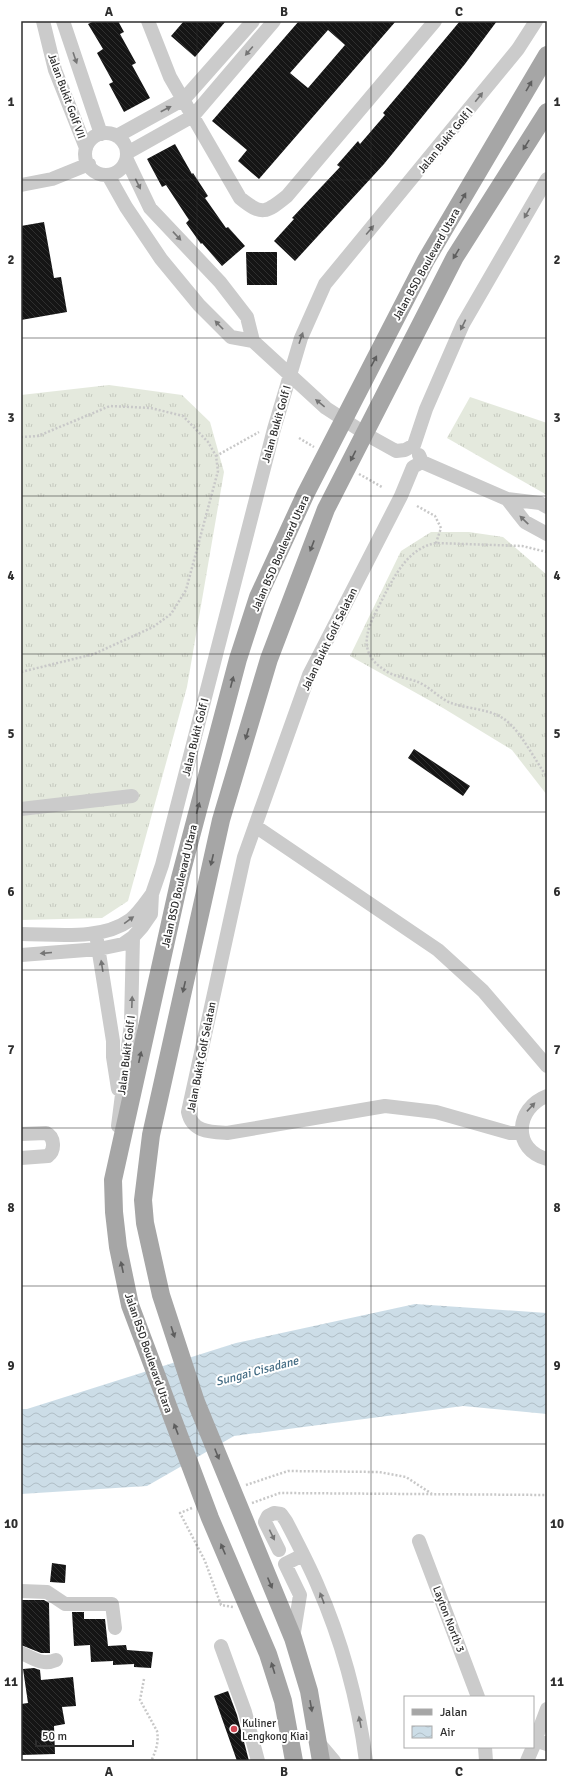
<svg xmlns="http://www.w3.org/2000/svg" width="568" height="1782" viewBox="0 0 568 1782" font-family="Signika,sans-serif">
<defs>
<pattern id="grass-tufts" width="24" height="20" patternUnits="userSpaceOnUse"><rect width="24" height="20" fill="#e4e9dd"/><path d="M3 7l-1-3M5 7V3M7 7l1-3M15 17l-1-3M17 17v-4M19 17l1-3" fill="none" stroke="#c4c8be"/></pattern>
<pattern id="water-waves" width="16" height="10" patternUnits="userSpaceOnUse"><rect width="16" height="10" fill="#ccdde7"/><path d="M0 5q4-4 8 0t8 0" fill="none" stroke="#b0bec6"/></pattern>
<pattern id="building-back-hatch" width="6" height="6" patternUnits="userSpaceOnUse"><rect width="6" height="6" fill="#151515"/><path d="M-1 5l2 2M0 0l6 6M5-1l2 2" fill="none" stroke="#2f2f2f"/></pattern>
</defs>
<rect width="100%" height="100%" fill="#fff"/>
<path fill="url(#grass-tufts)" d="M109,385L182,395L210,422L224,472L187,687L128,901L102,918L21,920V395Z
M470,397L547,423V495L447,438Z
M431,532H469L503,537L547,575V795L512,750L443,708L350,656L401,551Z"/>
<path fill="url(#water-waves)" d="M415,1304L547,1313V1414L463,1406L234,1436L147,1486L21,1494V1409H27L236,1343Z"/>
<path fill="url(#building-back-hatch)" fill-rule="evenodd" d="M94,21H118L124,32L120,34L136,63L132,65L150,98L124,112L109,84L113,82L97,53L103,49L88,24Z
M184,21H226L195,57L171,36Z
M299,21H396L259,179L238,161L247,150L212,121ZM328,30L345,45L308,88L290,73Z
M460,21H497L465,64L384,164L295,261L274,241L294,219L292,218L340,167L337,165L358,141L360,144L385,115L383,113L405,87Z
M175,144L192,174L193,173L208,196L205,198L226,228L228,227L245,246L222,266L202,243L201,244L186,223L189,220L166,185L162,187L147,159Z
M44,222L54,278L61,277L67,312L21,320V226Z
M246,252H277V285H247Z
M414,749L470,786L463,796L408,758Z
M52,1563L66,1565L65,1583L50,1582Z
M21,1600H44L49,1603L50,1653H41L21,1645Z
M72,1612H84V1619H105L108,1646L126,1645L127,1650L153,1652L151,1668L134,1667V1664L113,1665V1661L91,1662L90,1645L74,1646Z
M34,1668L40,1670L41,1680L73,1677L76,1706L62,1707L65,1724L54,1726L55,1754L21,1755V1704L28,1703L23,1669Z
M228,1691L237,1715L249,1761H237L214,1696Z"/>
<g fill="none" stroke-linecap="round" stroke-linejoin="round">
<path stroke="#c8c8c8" stroke-width="2.5" stroke-dasharray="2 2" stroke-linecap="butt" d="M21,437L38,436L110,406L151,408L183,416L208,442L216,456L218,471L186,590L171,614L153,627L94,654L21,672
M299,438L314,447
M216,456L259,432
M359,474L382,487
M417,506L435,516L441,528L436,543
M547,552L522,546L436,543C410,548 398,570 386,592C373,619 350,649 386,671C395,677 408,678 418,682C430,687 440,699 451,703C470,710 493,708 509,723C521,733 537,763 547,777
M246,1485L288,1471L379,1472L406,1477L432,1494
M252,1503L280,1493L547,1495
M192,1508L180,1513L205,1561L221,1605L233,1607
M144,1679L140,1700L157,1731C159,1742 156,1751 151,1761"/>
<path stroke="#cbcbcb" stroke-width="14" d="M43,21L55,70L86,148
M63,21L101,134
M148,21L170,77L240,198C262,216 266,213 287,196L435,21
M85 154a21 21 0 1 1 42 0a21 21 0 1 1-42 0Z
M117,136L184,99L253,21
M127,153L193,116L274,21
M127,160L150,208L220,282L247,317L253,341
M108,175L126,207L161,259L199,305L231,337L253,341L326,408L369,436L396,451L405,450L414,445
M21,185L52,179L89,164
M414,445L426,409L463,324L547,179
M419,455L422,462L507,499L540,503L547,507
M422,462L413,467L401,496L309,675L244,857L188,1112C192,1132 210,1132 227,1133L385,1106L436,1112L510,1133H522
M507,499L525,522L547,534
M21,809L132,796
M255,826L438,950L483,991L547,1066
M21,934C55,934 101,941 130,920C139,913 146,902 152,894
M96,934L113,1041V1057L118,1089
M21,955L99,949L123,944L133,937L142,927L151,914L152,894L162,865L274,429L301,338L325,284L518,49L536,21
M547,1096C515,1108 512,1150 547,1159
M118,1126L131,1024L133,937
M21,1134L46,1133C55,1137 55,1151 48,1156L21,1158
M419,1541L478,1697
M279,1550L265,1522L268,1516L274,1513L281,1514L286,1521C297,1542 308,1563 317,1584C342,1641 358,1700 366,1761
M21,1591L47,1592L65,1604H112L115,1628
M293,1638L300,1595L285,1564L303,1555
M221,1646L245,1712L258,1761
M21,1653C34,1658 42,1666 56,1660
M535,1740L547,1744
M318,1742L334,1761
M533,1746L547,1709
M485,1747L486,1761
M527,1761L533,1747"/>
<path stroke="#a6a6a6" stroke-width="18" d="M294,1761L283,1701L268,1654L210,1518L130,1305L118,1247L114,1212L113,1180L180,878L238,659L258,597L306,493L426,260L547,55
M321,1761L309,1691L293,1638L196,1402L161,1295L145,1223L143,1200L151,1135L221,820L269,659L326,509L455,257L547,112"/>
</g>
<defs><path id="oneway-solid" d="M-6-.8H1V-3.2L6.5 0L1 3.2V.8H-6Z"/></defs>
<g fill="#757575">
<use href="#oneway-solid" transform="translate(249 51) rotate(130)"/>
<use href="#oneway-solid" transform="translate(75 58) rotate(71)"/>
<use href="#oneway-solid" transform="translate(479 97) rotate(-51)"/>
<use href="#oneway-solid" transform="translate(166 109) rotate(-28)"/>
<use href="#oneway-solid" transform="translate(138 184) rotate(64)"/>
<use href="#oneway-solid" transform="translate(527 213) rotate(120)"/>
<use href="#oneway-solid" transform="translate(370 230) rotate(-50)"/>
<use href="#oneway-solid" transform="translate(177 236) rotate(47)"/>
<use href="#oneway-solid" transform="translate(219 325) rotate(-134)"/>
<use href="#oneway-solid" transform="translate(463 325) rotate(116)"/>
<use href="#oneway-solid" transform="translate(301 338) rotate(-71)"/>
<use href="#oneway-solid" transform="translate(320 403) rotate(-141)"/>
<use href="#oneway-solid" transform="translate(524 520) rotate(-136)"/>
<use href="#oneway-solid" transform="translate(129 920) rotate(-36)"/>
<use href="#oneway-solid" transform="translate(46 953) rotate(175)"/>
<use href="#oneway-solid" transform="translate(102 966) rotate(-99)"/>
<use href="#oneway-solid" transform="translate(132 1002) rotate(-88)"/>
<use href="#oneway-solid" transform="translate(531 1107) rotate(-47)"/>
<use href="#oneway-solid" transform="translate(272 1535) rotate(64)"/>
<use href="#oneway-solid" transform="translate(322 1598) rotate(-111)"/>
<use href="#oneway-solid" transform="translate(360 1722) rotate(-101)"/>
</g>
<g fill="#5e5e5e">
<use href="#oneway-solid" transform="translate(529 86) rotate(-60)"/>
<use href="#oneway-solid" transform="translate(526 145) rotate(122)"/>
<use href="#oneway-solid" transform="translate(463 198) rotate(-60)"/>
<use href="#oneway-solid" transform="translate(456 254) rotate(121)"/>
<use href="#oneway-solid" transform="translate(374 361) rotate(-62)"/>
<use href="#oneway-solid" transform="translate(353 456) rotate(117)"/>
<use href="#oneway-solid" transform="translate(312 546) rotate(111)"/>
<use href="#oneway-solid" transform="translate(232 682) rotate(-75)"/>
<use href="#oneway-solid" transform="translate(247 734) rotate(107)"/>
<use href="#oneway-solid" transform="translate(198 808) rotate(-75)"/>
<use href="#oneway-solid" transform="translate(212 860) rotate(103)"/>
<use href="#oneway-solid" transform="translate(184 987) rotate(103)"/>
<use href="#oneway-solid" transform="translate(140 1057) rotate(-77)"/>
<use href="#oneway-solid" transform="translate(122 1267) rotate(-102)"/>
<use href="#oneway-solid" transform="translate(173 1332) rotate(72)"/>
<use href="#oneway-solid" transform="translate(176 1429) rotate(-111)"/>
<use href="#oneway-solid" transform="translate(217 1454) rotate(68)"/>
<use href="#oneway-solid" transform="translate(223 1549) rotate(-113)"/>
<use href="#oneway-solid" transform="translate(270 1583) rotate(67)"/>
<use href="#oneway-solid" transform="translate(273 1668) rotate(-107)"/>
<use href="#oneway-solid" transform="translate(311 1706) rotate(80)"/>
</g>
<path fill="none" stroke="#2e2e2e" stroke-width="1" stroke-opacity="0.55" d="M197,21V1761M371,21V1761M21,180H547M21,338H547M21,496H547M21,654H547M21,812H547M21,970H547M21,1128H547M21,1286H547M21,1444H547M21,1602H547"/>
<circle fill="#cf4652" stroke="#fff" stroke-width="1.5" cx="234" cy="1729" r="4"/>
<g text-anchor="middle" stroke-width="4" stroke-linejoin="round" paint-order="stroke">
<g font-size="11" fill="#2e2e2e" stroke="#fff">
<text transform="translate(67 96) rotate(70)" y="4">Jalan Bukit Golf VII</text>
<text transform="translate(445 140) rotate(-51)" y="4">Jalan Bukit Golf I</text>
<text transform="translate(426 264) rotate(-61)" y="4">Jalan BSD Boulevard Utara</text>
<text transform="translate(276 424) rotate(-74)" y="4">Jalan Bukit Golf I</text>
<text transform="translate(280 553) rotate(-66)" y="4">Jalan BSD Boulevard Utara</text>
<text transform="translate(329 639) rotate(-64)" y="4">Jalan Bukit Golf Selatan</text>
<text transform="translate(195 737) rotate(-76)" y="4">Jalan Bukit Golf I</text>
<text transform="translate(179 886) rotate(-77)" y="4">Jalan BSD Boulevard Utara</text>
<text transform="translate(126 1055) rotate(-83)" y="4">Jalan Bukit Golf I</text>
<text transform="translate(201 1057) rotate(-79)" y="4">Jalan Bukit Golf Selatan</text>
<text transform="translate(149 1353) rotate(71)" y="4">Jalan BSD Boulevard Utara</text>
<text transform="translate(449 1619) rotate(69)" y="4">Layton North 3</text>
</g>
<g font-size="11" fill="#2e2e2e" stroke="#fff" text-anchor="start">
<text x="242" y="1727">Kuliner<tspan x="242" dy="13">Lengkong Kiai</tspan></text>
</g>
<g font-size="12" font-style="italic" fill="#466e85" stroke="#fff">
<text transform="translate(257 1371) rotate(-15)" y="4">Sungai Cisadane</text>
</g>
</g>
<rect width="568" height="1782" fill="none" stroke="#ffffff" stroke-width="44"/>
<rect x="404" y="1696" width="130" height="52" fill="#ffffff" stroke="#ababab"/>
<rect x="412" y="1709" width="20" height="6" fill="#a6a6a6" stroke="#ababab"/>
<text x="440" y="1716" font-size="12" fill="#2e2e2e">Jalan</text>
<rect x="412" y="1726" width="20" height="12" fill="url(#water-waves)" stroke="#ababab"/>
<text x="440" y="1736" font-size="12" fill="#2e2e2e">Air</text>
<path d="M36 1740v6h97v-6" fill="none" stroke="#2e2e2e" stroke-width="2"/>
<text x="42" y="1740" font-size="12" fill="#2e2e2e" stroke="#ffffff" stroke-width="3" paint-order="stroke">50 m</text>
<rect x="22" y="22" width="524" height="1738" fill="none" stroke="#2e2e2e" stroke-width="1.5"/>
<g font-size="13" text-anchor="middle" font-weight="bold" fill="#2e2e2e">
<text x="109" y="16">A</text>
<text x="284" y="16">B</text>
<text x="459" y="16">C</text>
<text x="11" y="106">1</text>
<text x="557" y="106">1</text>
<text x="11" y="264">2</text>
<text x="557" y="264">2</text>
<text x="11" y="422">3</text>
<text x="557" y="422">3</text>
<text x="11" y="580">4</text>
<text x="557" y="580">4</text>
<text x="11" y="738">5</text>
<text x="557" y="738">5</text>
<text x="11" y="896">6</text>
<text x="557" y="896">6</text>
<text x="11" y="1054">7</text>
<text x="557" y="1054">7</text>
<text x="11" y="1212">8</text>
<text x="557" y="1212">8</text>
<text x="11" y="1370">9</text>
<text x="557" y="1370">9</text>
<text x="11" y="1528">10</text>
<text x="557" y="1528">10</text>
<text x="11" y="1686">11</text>
<text x="557" y="1686">11</text>
<text x="109" y="1776">A</text>
<text x="284" y="1776">B</text>
<text x="459" y="1776">C</text>
</g>
</svg>
